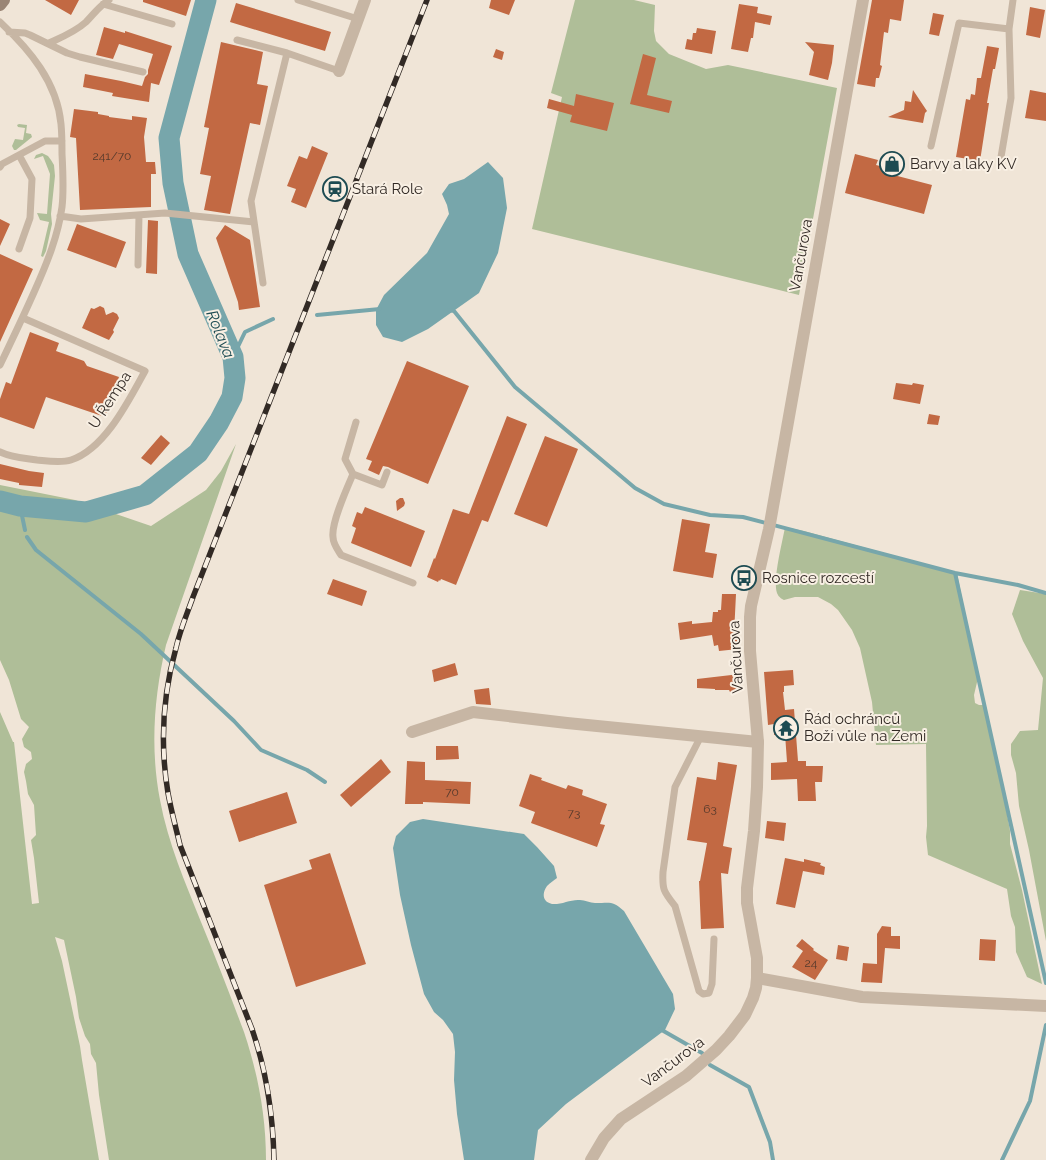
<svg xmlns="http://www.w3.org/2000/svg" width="1046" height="1160" viewBox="0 0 1046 1160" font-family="Raleway,sans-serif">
<rect width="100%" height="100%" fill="#f0e5d7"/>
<path fill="#afbe98" d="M575,0H634L655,5L654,31L656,41L669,54L706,69L728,65L837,88L799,295L532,229L562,97L551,93Z
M19,124L27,125L26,133L31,134L32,137L16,150H14L12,146L15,139L23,140L25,128L18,127L17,125Z
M42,153L48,156L51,160L54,165L55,176L51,214L52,224L46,251L43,257L41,256L49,222L40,220L37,213L47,214L50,174L43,156L34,159L36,155Z
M236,444L166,645C154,696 150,748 160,800C168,843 185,882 201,922C216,958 230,995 244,1032C258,1074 266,1116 266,1160H109L99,1095L96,1063L91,1054L90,1044L85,1036L79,1018L76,997L64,940L55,937L62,961L80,1046L82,1060L99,1160H0V712L13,742H14L32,904L39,903L34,858L31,840L36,835L34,805L28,794L26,781L24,772L26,764L32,759L31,752L24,747L22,739L29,727L21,719L9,680L0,660V485L75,500L151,526L206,490L221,471Z
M785,527L804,531L957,573L978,678L974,695L975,703L979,705H983L990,725L1006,808L1010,831V844L1022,890L1042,984L1027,977L1016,952L1015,927L1011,916L1007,889L928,855L926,837L927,826L926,744L876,745L872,702L860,648L852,630L838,610L831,604L818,597H795L784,600C783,600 778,596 778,595C771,585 783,540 785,527Z
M1020,590L1046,594V941L1029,850L1019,806L1016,773L1011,755V744L1020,731L1038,730L1043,678L1023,641L1012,614Z"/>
<path fill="#77a6ab" d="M488,162L503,178L507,208L498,253L479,293L428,329L402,342L383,337L376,325V310L384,295L427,253L449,214L447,205L442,194L449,184L464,179Z
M423,819L524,834L537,847L554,866L557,878C554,880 550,883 547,886C542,893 542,902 552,904C561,905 571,899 580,900C585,900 590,903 595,903C610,903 612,900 624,911L673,994L675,1009L665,1030L566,1104L538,1130L534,1160H464L457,1114L454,1080L455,1052L453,1034L443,1020L434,1012L424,994L411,945L400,895L393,848L396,836L410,822Z"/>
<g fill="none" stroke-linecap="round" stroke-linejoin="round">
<path stroke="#77a6ab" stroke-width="4" d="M449,310L454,311L515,387L635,488L664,504L710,515L743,517L955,573L1018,585L1046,593
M317,315L380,309
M233,357L245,332L273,319
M20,506L25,530
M27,537L36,550L141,634L234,721L261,750L307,770L325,782
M955,573L1046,983
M660,1029L702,1053
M710,1065L749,1087L770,1142L773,1160
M1002,1160L1030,1101L1046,1025"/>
<path stroke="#77a6ab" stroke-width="21" d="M0,501L20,506L86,512L145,495L198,453L219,422L232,397L235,378L233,357L188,254L173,183L169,138L206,0"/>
</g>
<path fill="#c26943" d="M45,0H79L71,15Z
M143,0H191L186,16L143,2Z
M491,0H515L509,15L489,8Z
M872,0H904L901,21L890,19L888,33L884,32L880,65L882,66L879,78H876L875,87L857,84Z
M236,3L331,32L325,51L230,22Z
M739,4L758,7L757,13L772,16L770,25L755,22L753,38H751L748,52L731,49Z
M1030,7L1045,10L1040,38L1026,35Z
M933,13L944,15L939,36L929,34Z
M104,27L125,33V31L172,46L159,85L151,83L149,102L112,96L113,93L83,87L85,74L121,81L142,86L145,77L148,74V70L153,54L119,44L113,59L96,55Z
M697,28L716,31L712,54L685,49L687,39L692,40L693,33H696Z
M221,42L263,52L257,84L268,86L260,125L250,123L230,214L204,210L211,176L200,174L209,128L204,127Z
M805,42L834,45L832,63L828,80L809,75L814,52Z
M987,46L999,48L995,69H993L987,103H989L980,161L956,157L966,99L970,100L971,94L975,95L977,78H981Z
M496,49L504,52L502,60L493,57Z
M643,54L656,58L647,95L672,101L669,113L630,104Z
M913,90L927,111L925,113L923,123L888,117L904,110L905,101L911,102Z
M1030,90L1046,93V121L1025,118Z
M576,94L614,103L607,131L570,122L572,115L547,108L549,99L574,106Z
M74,109L98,112V114L109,116V117L132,120V116L147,118L144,137L146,162H155L156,174H151V207L80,210L76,138L70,137Z
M312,146L328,153L306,208L291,202L296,189L287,186L299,156L307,159Z
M855,154L878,160L876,165L888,168L886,173L932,185L924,214L845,193Z
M0,219L10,224L0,246Z
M148,220L158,221L157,274L146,273Z
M77,224L126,242L116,268L67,250Z
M225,225L250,240L260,307L239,310L238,302L216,238Z
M0,254L33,269L0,342Z
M100,306L104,308L106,315L113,312L117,314L119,318L113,330L114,332L109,340L82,328L91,308L94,309Z
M30,332L59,343L56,351L84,361L87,366L119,377L105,417L46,397L34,429L0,417V399L6,382L11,384Z
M407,361L469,386L428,484L392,469L388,467L383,466L379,475L368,470L372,461L366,459Z
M896,383L912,385L913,383L924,385L920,404L893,399Z
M929,414L940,416L938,425L927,424Z
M507,416L527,424L488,522L482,520L456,585L441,579L440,581L439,580L438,582L427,577L434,558L435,559L453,509L469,514Z
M161,435L170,443L151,465L141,458Z
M545,436L578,449L547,527L514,514Z
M0,464L29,471L44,473L42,487L19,485V483L0,479Z
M400,498H403L405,503L404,506L397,511L396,501Z
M365,507L425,531L411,567L351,543L356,528L352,526L357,512L362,514Z
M682,519L710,524L705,552L717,554L713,578L673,571Z
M333,579L367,591L362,606L327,594Z
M722,594H736L734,634L736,633L738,649L719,651L718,645L714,646L712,635L680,640L678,623L692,621V624L712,622L713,612H718V610H721Z
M455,663L458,675L434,682L432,670Z
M793,670L794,685L784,686V692H783L785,710L794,709L798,761H806V766H823L822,782H815L816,801H798L797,779L771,780V763L787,762L785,734L774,735V724L768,725L764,672Z
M740,674L742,690L730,692L729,690H715V689L697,688V679Z
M489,688L491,705L476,704L474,690Z
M436,746H458L459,759L436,760Z
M381,759L391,772L351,807L340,795Z
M407,761L425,762V780L471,782L470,804L423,802V804H405Z
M718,762L737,765L723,846L732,848L728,874L721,873L724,928L701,929L699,881H700L707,843L687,840L697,777L716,780Z
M530,774L542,778L541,780L566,789L568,785L583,790L582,795L607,804L600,824L605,825L597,847L531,823L535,812L519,806Z
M287,792L297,823L239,842L229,811Z
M767,821L786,823L784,841L765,838Z
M330,853L366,964L296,987L264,885L312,869L309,860Z
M785,858L804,862V859L821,863L820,865L825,867L824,875L803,871L795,908L776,904Z
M882,926L891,927V936H900V949L885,948L882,983L861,982L863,963L877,964V934Z
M802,939L814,949L813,950L828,960L815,980L792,967L803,951L796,946Z
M980,939L996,940L995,961L979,960Z
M838,945L849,947L847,961L836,959Z"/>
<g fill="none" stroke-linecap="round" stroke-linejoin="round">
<path stroke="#c7b6a4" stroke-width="7" d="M298,0L358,19
M103,4L172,24
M0,22C30,50 57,82 61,124C62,134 62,144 62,154C63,172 64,190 62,207C58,236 47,263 35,290C24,315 12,340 0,365
M9,32L25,33L30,35L67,53L80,57L143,72
M237,40L287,53L339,71
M49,43C62,37 75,32 86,22C94,14 99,6 109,0
M931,146L959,23L1009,29L1013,0
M19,155L32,179L30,218L19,249
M1001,157L1011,98L1009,29
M0,167L2,164L45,141H62
M60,216L81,219L165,213L254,222
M138,265L139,215
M263,283L251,201L287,53
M0,452C12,458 24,458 37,460C48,461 61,463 71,460C105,449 129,400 145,371L23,318
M387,472L382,485L353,474C347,488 331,523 333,537C333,544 338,550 341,555L413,583
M353,474L345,459L356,422
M701,736L675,787L663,872C662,890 664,892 675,906L699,991L703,994L709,993L712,984L714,939"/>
<path stroke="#c7b6a4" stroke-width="12" d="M339,71L365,0
M412,732L473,712L567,723L758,742"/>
<path stroke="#c7b6a4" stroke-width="12" d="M757,978L862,997L1046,1006
M591,1160L604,1138L621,1119L686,1076L716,1050L729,1036L745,1015L753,998L756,988L757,978V958L747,903V888L754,831L757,787L758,742L750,651V617L751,606L769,529L863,0"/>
<path stroke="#9a8575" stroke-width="12" d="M0,5L4,0"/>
<defs>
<path id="rail" d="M274,1160C273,1113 267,1073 252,1029L180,845C176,828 171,810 168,793C160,745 163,694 176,648C180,630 187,614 193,597L427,0"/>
</defs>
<use href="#rail" stroke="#322a25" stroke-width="5.5"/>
<use href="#rail" stroke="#f8efe3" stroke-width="4" stroke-dasharray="11" stroke-linecap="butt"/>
</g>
<defs>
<symbol id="shop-ring" viewBox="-11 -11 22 22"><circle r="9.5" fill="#f8efe3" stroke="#1d4b52" stroke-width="1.5"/><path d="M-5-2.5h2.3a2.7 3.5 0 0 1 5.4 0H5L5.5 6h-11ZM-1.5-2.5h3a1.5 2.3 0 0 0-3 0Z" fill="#1d4b52"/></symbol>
<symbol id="station-ring" viewBox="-11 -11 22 22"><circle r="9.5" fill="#f8efe3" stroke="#1d4b52" stroke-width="1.5"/><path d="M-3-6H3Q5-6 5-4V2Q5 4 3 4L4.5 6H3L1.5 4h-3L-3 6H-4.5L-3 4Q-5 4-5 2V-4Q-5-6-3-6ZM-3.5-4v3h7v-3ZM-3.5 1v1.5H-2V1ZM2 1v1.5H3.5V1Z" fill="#1d4b52"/></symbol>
<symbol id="bus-ring" viewBox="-11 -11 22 22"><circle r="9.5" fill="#f8efe3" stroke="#1d4b52" stroke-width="1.5"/><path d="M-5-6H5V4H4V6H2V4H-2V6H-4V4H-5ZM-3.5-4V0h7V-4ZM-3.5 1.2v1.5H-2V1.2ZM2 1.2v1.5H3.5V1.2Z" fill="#1d4b52"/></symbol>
<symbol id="temple-ring" viewBox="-11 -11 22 22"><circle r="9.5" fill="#f8efe3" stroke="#1d4b52" stroke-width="1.5"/><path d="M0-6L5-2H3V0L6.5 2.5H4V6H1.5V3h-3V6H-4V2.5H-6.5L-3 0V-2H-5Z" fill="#1d4b52"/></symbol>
</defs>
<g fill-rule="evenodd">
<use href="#shop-ring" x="878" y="150" width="28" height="28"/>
<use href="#station-ring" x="321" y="175" width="28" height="28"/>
<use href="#bus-ring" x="730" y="564" width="28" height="28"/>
<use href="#temple-ring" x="772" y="714" width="28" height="28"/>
</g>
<g text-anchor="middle" stroke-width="4" stroke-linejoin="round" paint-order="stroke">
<g font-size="12" fill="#563a2c">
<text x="112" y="160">241/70</text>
<text x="452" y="796">70</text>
<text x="710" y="813">63</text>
<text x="574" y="817">73</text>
<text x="811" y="967">24</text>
</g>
<g font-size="15" fill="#322a25" stroke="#f8efe3" text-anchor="start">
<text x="910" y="169">Barvy a laky KV</text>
<text x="352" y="194">Stará Role</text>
<text x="762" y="583">Rosnice rozcestí</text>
<text x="804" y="724">Řád ochránců<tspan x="804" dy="17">Boží vůle na Zemi</tspan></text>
</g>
<g font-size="15" fill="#322a25" stroke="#f8efe3">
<text transform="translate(801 255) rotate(-80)" y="5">Vančurova</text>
<text transform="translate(110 400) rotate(-57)" y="5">U Řempa</text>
<text transform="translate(736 657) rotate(-93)" y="5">Vančurova</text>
<text transform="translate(673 1062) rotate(-37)" y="5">Vančurova</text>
</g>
<g font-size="16" font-style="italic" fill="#1d4b52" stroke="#f8efe3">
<text transform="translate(221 334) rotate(68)" y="6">Rolava</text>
</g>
</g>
</svg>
